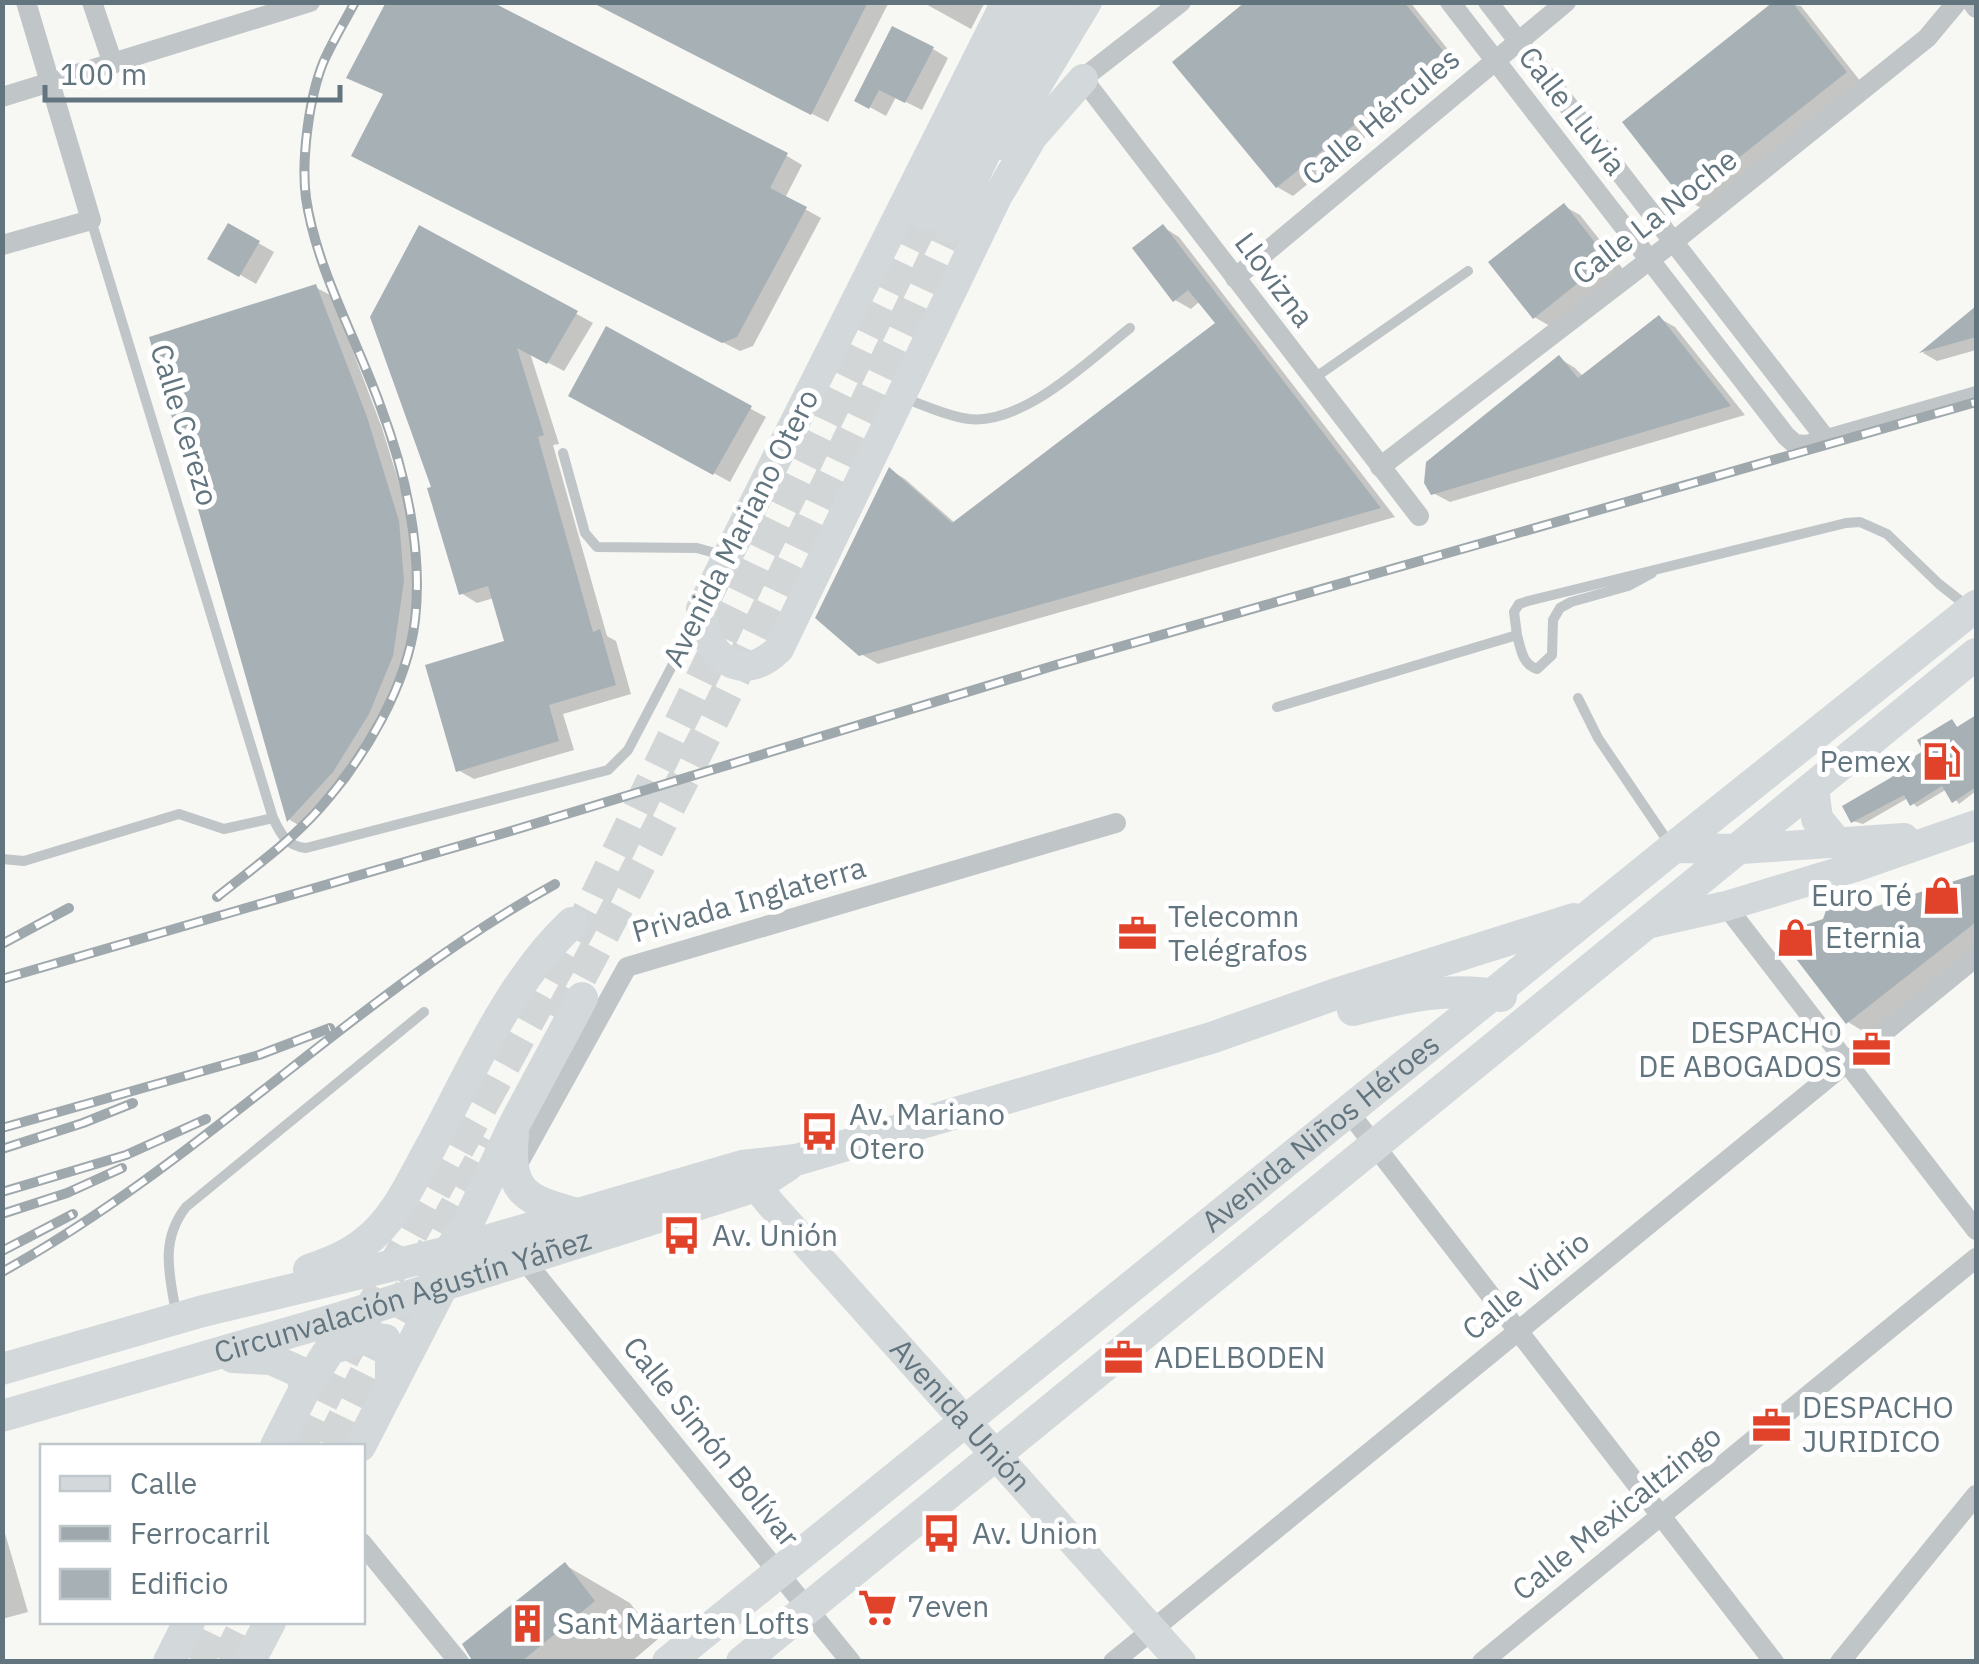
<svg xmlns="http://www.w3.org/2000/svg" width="1979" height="1664" viewBox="0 0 1979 1664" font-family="'IBM Plex Sans',sans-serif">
<rect width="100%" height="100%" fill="#f7f7f4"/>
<path fill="#0003" d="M595,2H889L828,122Z
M922,2H985L971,29Z
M1249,2H1410L1458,62L1293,196L1277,187Z
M1777,2L1801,6L1861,82L1701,208L1685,199Z
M933,49L948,58L922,110L896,97L886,116L857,100Z
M350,78L787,156L802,165L785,198L821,218L753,346L740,351L370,164L386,95Z
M1564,206L1580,215L1623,269L1550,326L1534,317Z
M229,226L274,252L256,284L211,258Z
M1163,227L1179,237L1395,517L878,664L861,654L890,470L905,479L955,523L1218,324L1200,301L1191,309L1175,300Z
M420,228L593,323L564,371L530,353L559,444L553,445L607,636L616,641L631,694L563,714L574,750L474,779L458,770L508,643L494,598L477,603L461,593L434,488Z
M315,287L332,296L382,428L414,532L419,592L414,641L399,691L385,723L349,781L305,829L290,820L152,339Z
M1976,309V350L1937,361L1923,353Z
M1659,318L1675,327L1745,415L1450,502L1433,493L1559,358L1575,368L1584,377Z
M607,330L766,417L730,482L571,395Z
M1976,718V791L1959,804L1947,789L1917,807L1908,798L1863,824L1853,821L1927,752L1952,722L1959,729Z
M1976,876V951L1869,1035L1848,1022L1825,921L1855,897L1875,909Z
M2,1523L28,1612L2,1619Z
M565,1565L630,1603L658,1639L631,1662H477Z"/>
<path fill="#a7b1b5" d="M386,2H492L788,153L770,188L807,207L737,337L722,343L351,156L383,94L346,78Z
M591,2H868L811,115Z
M1245,2H1404L1444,52L1276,188L1172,62Z
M1773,2H1792L1847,72L1684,201L1622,122Z
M892,26L934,47L905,103L879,90L869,109L854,101Z
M1564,203L1608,259L1533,319L1488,262Z
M228,223L260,241L239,277L207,259Z
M1163,224L1381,508L859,656L815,618L889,467L952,523L1215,323L1188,290L1173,302L1132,248Z
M419,225L578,311L547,364L517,348L544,435L538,437L593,632L600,629L616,685L549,705L559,741L456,772L425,665L504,641L488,586L459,595L427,488L431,487L370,317Z
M316,284L367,417L399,521L404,581L393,656L369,714L333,772L287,822L149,337Z
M1976,306V337L1919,353Z
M1659,315L1731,406L1431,495L1424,483L1426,462L1559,355L1578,378Z
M606,326L752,406L713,475L568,396Z
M1976,715V787L1952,803L1942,786L1910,806L1904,795L1851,823L1842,806L1892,777L1889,772L1923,751L1917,740L1952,719L1957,727Z
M1976,874V922L1846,1024L1777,934L1823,919L1829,902L1855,894L1868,909Z
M565,1562L595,1601L521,1662H473L462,1644Z"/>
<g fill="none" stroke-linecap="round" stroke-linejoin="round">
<path stroke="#d2d6d7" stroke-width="32" stroke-dasharray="32 16" stroke-linecap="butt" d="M558,1019C699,760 823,494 949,227
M301,1446L345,1355L591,907L926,215
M330,1446L375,1354L491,1141
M198,1662L217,1622
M226,1662L246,1622"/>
<path stroke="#c0c5c8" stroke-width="10" d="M91,220L273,818C281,835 287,846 306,848L608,770L628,750L694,624
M1313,379L1468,271
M902,397C923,405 947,416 969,419C1024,425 1089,360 1130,328
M563,453L585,533L597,547L697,548L722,555
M1517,635C1521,649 1522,664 1537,669L1552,655L1553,620L1560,608L1571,602L1628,586L1652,573
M1578,698L1598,738L1669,843
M1277,707L1517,635L1514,612L1519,604L1528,601L1846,523L1860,522L1887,534L1939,584L1967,606
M2,859L24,861L179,814L224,829L273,818
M176,1312C169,1274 160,1240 186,1207L424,1012"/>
<path stroke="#c0c5c8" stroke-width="20" d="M92,2L113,64
M1450,2L1786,436L1795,444L1806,445L1976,396
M1488,2L1826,439
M1972,2L1976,8
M1083,79L1419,516
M1073,86L1181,2
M2,97L310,2
M2,245L91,220L26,2
M1235,278L1566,2
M1380,467L1673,242L1927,38L1957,2
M1726,906L1976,1230
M1348,1111L1774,1662
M518,1164L627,967L1116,823
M525,1261L851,1662
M362,1543L459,1662
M1113,1662L1976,957
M1482,1662L1976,1258
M1840,1662L1976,1495"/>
<g stroke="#d3d8db" stroke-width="30">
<path d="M1006,2L701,609C703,655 741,687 779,649L997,197L1033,136L1083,79"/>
<path d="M1001,145L1087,2"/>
<path d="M1673,848L1741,849L1904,838"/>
<path d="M1646,924L1726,906L1852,868L1976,825"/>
<path id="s1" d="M744,1169L768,1201L1181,1662"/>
</g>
<g stroke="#d3d8db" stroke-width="32">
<path d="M926,215L1036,2"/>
<path d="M949,227L1010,101L1064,2"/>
<path d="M1813,788L1817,819L1836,842"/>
<path d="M1353,1010C1403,997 1449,986 1501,996"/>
<path d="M513,1135C507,1193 526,1200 577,1214"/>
<path d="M446,1256L467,1225L514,1125L582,998"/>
<path d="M309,1270C328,1263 348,1256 364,1243C395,1220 411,1182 429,1150C471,1073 508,983 572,923"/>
<path d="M233,1357L271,1359L300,1372L306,1387"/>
<path d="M2,1369L203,1311L452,1251L742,1166L796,1160L1211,1038L1336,994L1574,919"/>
<path id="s2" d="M2,1416L343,1317L756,1186L788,1165"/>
<path d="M276,1446L306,1387L330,1349L366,1338L385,1340L391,1356V1385"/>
<path d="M360,1446L443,1285"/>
<path d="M169,1662L189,1622"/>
<path d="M249,1662L270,1622"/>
<path id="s3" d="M668,1662L1673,848L1976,606"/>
<path d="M742,1662L1976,654"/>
</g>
<defs>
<path id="rail" d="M217,897C252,869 290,842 320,808C364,758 407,687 415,620C423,549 405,471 380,405C356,338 316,268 306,198C301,160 309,98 323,63C332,42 344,23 355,2
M2,944L69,908
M2,979L511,831L1056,665L1976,402
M2,1128L259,1055L330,1028
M2,1149L83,1123L133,1103
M2,1192L126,1155L206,1119
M2,1214L67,1193L122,1168
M2,1251L73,1214
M2,1272C200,1163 358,993 555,884"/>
</defs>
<use href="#rail" stroke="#9fa8ac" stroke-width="10"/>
<use href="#rail" stroke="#fff" stroke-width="6" stroke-dasharray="19" stroke-linecap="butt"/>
</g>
<defs>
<symbol id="fuel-bare" viewBox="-9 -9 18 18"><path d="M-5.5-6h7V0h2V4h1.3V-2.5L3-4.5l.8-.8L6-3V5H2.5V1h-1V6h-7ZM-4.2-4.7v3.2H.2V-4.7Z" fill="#e1432a" stroke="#fff" stroke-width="2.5" paint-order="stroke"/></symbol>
<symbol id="shop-bare" viewBox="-9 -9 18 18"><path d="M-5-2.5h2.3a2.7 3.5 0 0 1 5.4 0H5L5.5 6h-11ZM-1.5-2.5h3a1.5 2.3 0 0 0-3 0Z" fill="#e1432a" stroke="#fff" stroke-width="2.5" paint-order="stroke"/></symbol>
<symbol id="office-bare" viewBox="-9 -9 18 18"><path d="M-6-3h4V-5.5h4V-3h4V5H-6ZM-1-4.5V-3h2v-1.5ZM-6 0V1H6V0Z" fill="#e1432a" stroke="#fff" stroke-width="2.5" paint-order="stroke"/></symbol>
<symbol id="bus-bare" viewBox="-9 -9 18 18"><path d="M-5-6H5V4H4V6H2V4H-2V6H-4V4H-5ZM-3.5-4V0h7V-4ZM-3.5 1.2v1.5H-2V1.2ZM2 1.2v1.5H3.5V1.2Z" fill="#e1432a" stroke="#fff" stroke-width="2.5" paint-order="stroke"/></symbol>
<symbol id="supermarket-bare" viewBox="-9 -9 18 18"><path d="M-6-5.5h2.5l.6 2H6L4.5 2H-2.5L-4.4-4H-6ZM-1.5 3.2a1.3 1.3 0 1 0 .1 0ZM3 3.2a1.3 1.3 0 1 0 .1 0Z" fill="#e1432a" stroke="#fff" stroke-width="2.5" paint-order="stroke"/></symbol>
<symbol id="building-bare" viewBox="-9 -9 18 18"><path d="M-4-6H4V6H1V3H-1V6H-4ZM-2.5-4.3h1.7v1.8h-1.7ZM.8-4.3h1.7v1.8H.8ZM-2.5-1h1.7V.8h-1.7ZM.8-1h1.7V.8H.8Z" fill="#e1432a" stroke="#fff" stroke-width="2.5" paint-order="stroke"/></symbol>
</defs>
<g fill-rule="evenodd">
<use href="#fuel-bare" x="1914" y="734" width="55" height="55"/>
<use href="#shop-bare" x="1914" y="868" width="55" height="55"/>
<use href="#office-bare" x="1110" y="906" width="55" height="55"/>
<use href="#shop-bare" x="1768" y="910" width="55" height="55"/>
<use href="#office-bare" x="1844" y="1022" width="55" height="55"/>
<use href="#bus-bare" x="792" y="1104" width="55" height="55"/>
<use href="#bus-bare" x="654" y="1208" width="55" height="55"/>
<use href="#office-bare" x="1096" y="1330" width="55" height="55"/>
<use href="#office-bare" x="1744" y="1398" width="55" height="55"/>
<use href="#bus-bare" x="914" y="1506" width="55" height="55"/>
<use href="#supermarket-bare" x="850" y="1580" width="55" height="55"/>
<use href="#building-bare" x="500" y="1596" width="55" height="55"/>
</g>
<g text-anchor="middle" stroke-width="10" stroke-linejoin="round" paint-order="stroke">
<g font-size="30" fill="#62757f" stroke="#fff">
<text transform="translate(1572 111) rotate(52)" y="10">Calle Lluvia</text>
<text transform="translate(1381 117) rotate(-40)" y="10">Calle Hércules</text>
<text transform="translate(1655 217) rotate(-38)" y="10">Calle La Noche</text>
<text transform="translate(1274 280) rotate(53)" y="10">Llovizna</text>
<text transform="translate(184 425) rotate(73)" y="10">Calle Cerezo</text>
<text transform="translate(741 528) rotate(-63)" y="10">Avenida Mariano Otero</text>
<text transform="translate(749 900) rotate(-16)" y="10">Privada Inglaterra</text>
<text dy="10" stroke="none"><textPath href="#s3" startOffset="840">Avenida Niños Héroes</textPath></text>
<text transform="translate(1526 1286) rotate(-39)" y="10">Calle Vidrio</text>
<text dy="10" stroke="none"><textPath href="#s2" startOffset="418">Circunvalación Agustín Yáñez</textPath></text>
<text dy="10" stroke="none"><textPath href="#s1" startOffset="328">Avenida Unión</textPath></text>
<text transform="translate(711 1442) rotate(51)" y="10">Calle Simón Bolívar</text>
<text transform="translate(1617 1513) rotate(-39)" y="10">Calle Mexicaltzingo</text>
</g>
<g font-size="30" fill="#62757f" stroke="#fff" text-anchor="start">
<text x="1911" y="772" text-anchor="end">Pemex</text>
<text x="1912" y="906" text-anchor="end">Euro Té</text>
<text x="1168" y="927">Telecomn<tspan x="1168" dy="34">Telégrafos</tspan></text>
<text x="1825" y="948">Eternia</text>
<text x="1842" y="1043" text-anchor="end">DESPACHO<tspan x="1842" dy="34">DE ABOGADOS</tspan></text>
<text x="849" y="1125">Av. Mariano<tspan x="849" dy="34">Otero</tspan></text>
<text x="712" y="1246">Av. Unión</text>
<text x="1154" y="1368">ADELBODEN</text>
<text x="1802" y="1418">DESPACHO<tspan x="1802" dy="34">JURIDICO</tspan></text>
<text x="972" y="1544">Av. Union</text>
<text x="907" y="1617">7even</text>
<text x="557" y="1634">Sant Mäarten Lofts</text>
</g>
</g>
<rect width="1979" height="1664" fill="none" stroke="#62757f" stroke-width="10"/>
<rect x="40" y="1444" width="325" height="180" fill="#ffffff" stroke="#c0c8cc" stroke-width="2.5"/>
<rect x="60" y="1476" width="50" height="15" fill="#d3d8db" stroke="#c0c8cc" stroke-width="2.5"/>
<text x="130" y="1494" font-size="30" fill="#62757f">Calle</text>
<rect x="60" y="1526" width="50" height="15" fill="#9fa8ac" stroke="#c0c8cc" stroke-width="2.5"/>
<text x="130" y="1544" font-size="30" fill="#62757f">Ferrocarril</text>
<rect x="60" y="1569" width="50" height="30" fill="#a7b1b5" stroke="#c0c8cc" stroke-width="2.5"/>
<text x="130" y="1594" font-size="30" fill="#62757f">Edificio</text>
<path d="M45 85v15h295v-15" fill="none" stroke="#62757f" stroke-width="5"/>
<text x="60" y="85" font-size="30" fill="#62757f" stroke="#ffffff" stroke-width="8" paint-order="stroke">100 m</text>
</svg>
